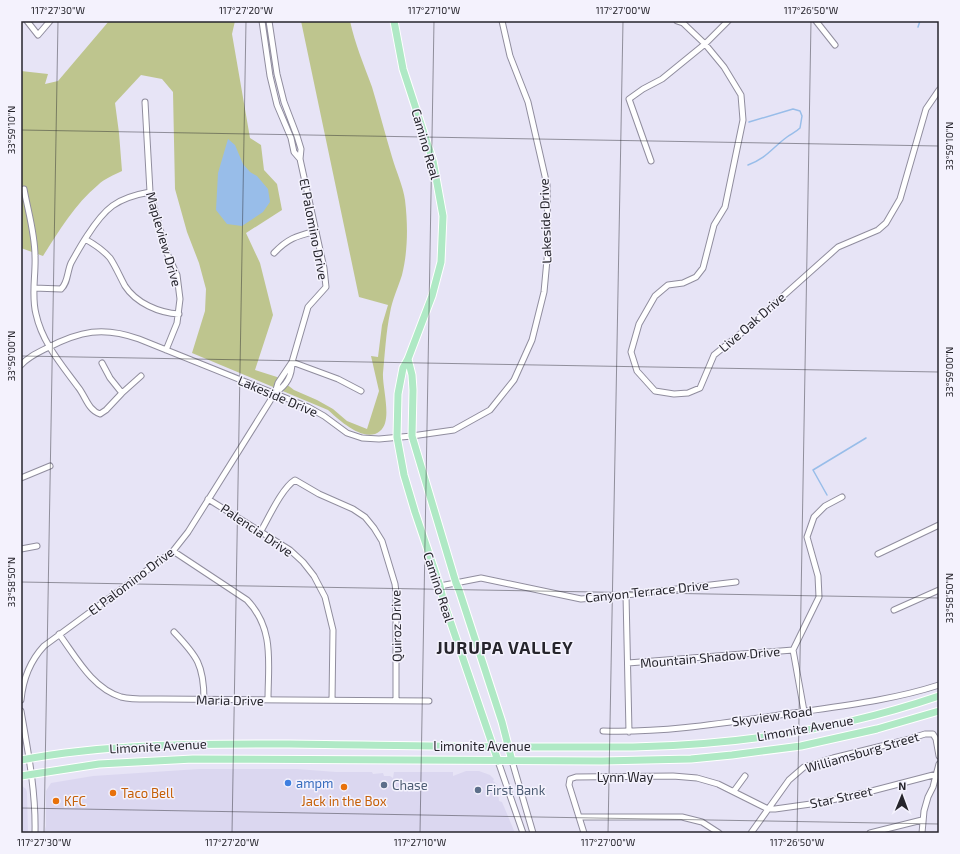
<svg xmlns="http://www.w3.org/2000/svg" width="960" height="854" viewBox="0 0 960 854" font-family="'Exo 2',sans-serif">
<rect width="100%" height="100%" fill="#e7e4f6"/>
<path fill="#dbd7f0" d="M199,769H297L336,772H372L373,774L383,773L384,776H390L393,778L394,772H453V776L466,771H479L490,775L494,779L493,781L497,784L499,801L502,802L515,833H44L46,826V791L51,783L93,776Z
M21,785L26,789L27,792L28,833H21Z"/>
<path fill="#bec58e" d="M109,21H235L232,34L250,138L261,145L264,170L277,184L282,210L246,233L260,263L273,315L255,370L277,377L294,390L317,400L333,409L347,421L367,429L379,391L371,356L378,357L382,325L388,305L359,297L301,21H350C355,44 364,65 372,87C379,110 385,134 392,157C396,171 403,186 405,200C408,225 408,251 402,275C398,288 392,300 390,313C386,332 385,353 383,373C382,388 393,421 380,431C365,444 339,420 328,410L192,353L205,311L206,289L199,263L187,232L175,189L173,92L162,79L141,75L115,103L119,133L122,171C114,175 104,179 98,185C75,204 59,231 43,256L21,248V71L48,74L45,84L58,81Z"/>
<path fill="#98bde9" d="M228,139L235,145L243,164L250,172L257,176L268,189L270,202L263,212L242,226L227,224L216,210L218,173Z"/>
<g fill="none" stroke-linecap="round" stroke-linejoin="round">
<path stroke="#98bde9" stroke-width="1.5" d="M918,27L920,21
M748,165C767,158 772,148 787,137C791,134 796,132 800,128L802,116L800,111L793,109L749,122
M827,495L813,470L866,438"/>
<defs>
<path id="minor" d="M27,21L38,35L50,21
M262,21L270,76L277,105L291,138L294,152L300,159
M269,21L277,74L284,102L297,136L301,149L300,159L324,268L326,287L308,307L292,362L338,379L361,391
M677,21L683,23L705,44L724,67L741,95L743,120L725,207L714,225L703,268L696,277L683,283L668,285L655,296L639,324L631,352L637,371L655,391L674,394L688,393L700,388L714,355L745,330L838,247L878,230L886,223L900,199L926,109L939,90
M816,21L835,45
M145,102L150,192L166,251L177,275L180,299L177,323L166,350
M651,161L629,99L643,89L662,79L705,44L728,21
M24,189C28,211 35,234 35,256C36,274 31,296 36,314C42,342 61,364 78,387C86,397 88,410 100,414L106,410L122,393L141,376
M85,239C94,244 103,250 110,258C116,267 120,277 125,286C136,303 159,313 179,314
M274,253C288,238 297,236 316,231
M34,288L61,289C68,283 67,272 71,263C76,254 81,245 87,236C105,208 116,198 150,192
M102,363L110,378L122,393
M21,365C28,357 37,353 47,348C80,331 103,326 139,339L308,407L324,416L347,433L362,438L379,439L412,436L454,430L490,410L514,380L532,340L544,292L548,249L547,185L528,102L510,56L502,21
M21,478L50,466
M208,499L290,550L303,562L314,576L325,597L333,630L332,700
M261,531C269,517 282,488 295,480L319,494L353,509L365,517L374,528L382,541L395,584L396,592V701
M21,549L37,546
M173,551L247,600C275,629 268,664 268,700
M878,554L939,525
M440,586L481,578L581,599L626,595L736,582
M626,595L629,732
M894,610L939,590
M174,632C197,656 204,665 204,700
M59,634C76,657 92,688 121,697C134,700 148,699 161,699L429,701
M628,663L793,650
M21,700C23,679 30,661 44,646L173,551L188,532L275,393L278,383L292,362C292,376 287,385 275,393
M21,711C28,751 36,792 35,833
M804,711L793,650L819,597L818,576L807,537L814,517L825,506L842,497
M603,731C667,733 730,722 793,713C841,706 893,700 939,685
M498,761L523,833
M512,761L533,833
M734,791L745,776
M579,817H682L702,822L719,833
M584,833L569,785L570,779L576,777L673,776L697,778L718,784L768,809H775L818,803L868,792L937,774
M751,833L789,780L804,767L833,758L906,740L925,734H933L936,739L939,756
M870,833L922,820
M922,833L924,811L928,797L933,787L939,764"/>
<path id="major" d="M394,21L403,69L433,161L443,216L441,262L432,296L408,359L403,368L398,394L397,437L404,475L415,512L440,586L444,603L498,761
M408,359L412,375L413,390L412,436L456,583L459,590L502,722L512,761
M21,760C110,743 200,744 289,744C375,745 460,747 545,747C574,747 604,747 633,747C736,745 842,729 939,696
M21,776L99,764L193,759L602,761L691,759L732,755L801,746L877,729L939,711"/>
</defs>
<use href="#minor" stroke="#908d9e" stroke-width="7"/>
<use href="#major" stroke="#fff" stroke-width="9"/>
<use href="#minor" stroke="#fff" stroke-width="5"/>
<use href="#major" stroke="#afe9c5" stroke-width="7"/>
</g>
<path fill="none" stroke="#26252c" stroke-width="1" stroke-opacity="0.45" d="M21,130L939,146M21,356L939,372M21,582L939,598M21,808L939,824M44,833L58,21M232,833L246,21M420,833L434,21M608,833L623,21M797,833L811,21"/>
<circle fill="#3f7fe0" stroke="#f4f2fd" stroke-width="1.5" cx="288" cy="783" r="4"/>
<g fill="#5c6f8a" stroke="#f4f2fd" stroke-width="1.5">
<circle cx="384" cy="785" r="4"/>
<circle cx="478" cy="790" r="4"/>
</g>
<g fill="#e8710a" stroke="#f4f2fd" stroke-width="1.5">
<circle cx="344" cy="787" r="4"/>
<circle cx="113" cy="793" r="4"/>
<circle cx="56" cy="801" r="4"/>
</g>
<g text-anchor="middle" stroke-width="3" stroke-linejoin="round" paint-order="stroke">
<g font-size="13" fill="#26252c" stroke="#f4f2fd">
<text transform="translate(426 144) rotate(74)" y="5">Camino Real</text>
<text transform="translate(545 221) rotate(-92)" y="5">Lakeside Drive</text>
<text transform="translate(314 229) rotate(79)" y="5">El Palomino Drive</text>
<text transform="translate(164 239) rotate(74)" y="5">Mapleview Drive</text>
<text transform="translate(752 322) rotate(-41)" y="5">Live Oak Drive</text>
<text transform="translate(278 396) rotate(23)" y="5">Lakeside Drive</text>
<text transform="translate(257 530) rotate(34)" y="5">Palencia Drive</text>
<text transform="translate(131 581) rotate(-37)" y="5">El Palomino Drive</text>
<text transform="translate(439 587) rotate(72)" y="5">Camino Real</text>
<text transform="translate(647 591) rotate(-6)" y="5">Canyon Terrace Drive</text>
<text transform="translate(396 626) rotate(-91)" y="5">Quiroz Drive</text>
<text transform="translate(710 657) rotate(-5)" y="5">Mountain Shadow Drive</text>
<text transform="translate(230 700) rotate(1)" y="5">Maria Drive</text>
<text transform="translate(772 716) rotate(-8)" y="5">Skyview Road</text>
<text transform="translate(805 728) rotate(-10)" y="5">Limonite Avenue</text>
<text transform="translate(158 746) rotate(-3)" y="5">Limonite Avenue</text>
<text x="482" y="751">Limonite Avenue</text>
<text transform="translate(862 752) rotate(-16)" y="5">Williamsburg Street</text>
<text x="625" y="782">Lynn Way</text>
<text transform="translate(841 797) rotate(-12)" y="5">Star Street</text>
</g>
<g font-size="13" fill="#366cbe" stroke="#f4f2fd" text-anchor="start">
<text x="296" y="788">ampm</text>
</g>
<g font-size="13" fill="#4e5e75" stroke="#f4f2fd" text-anchor="start">
<text x="392" y="790">Chase</text>
<text x="486" y="795">First Bank</text>
</g>
<g font-size="13" fill="#c56008" stroke="#f4f2fd" text-anchor="start">
<text x="121" y="798">Taco Bell</text>
<text x="64" y="806">KFC</text>
<text x="344" y="806" text-anchor="middle">Jack in the Box</text>
</g>
<g font-size="17" font-weight="bold" letter-spacing="1" fill="#26252c" stroke="#f4f2fd">
<text x="505" y="654">JURUPA VALLEY</text>
</g>
</g>
<rect width="960" height="854" fill="none" stroke="#f4f2fd" stroke-width="44"/>
<g transform="translate(902 796) rotate(1)" stroke="#f4f2fd" stroke-width="3" paint-order="stroke">
<path d="M0-3L7 15L0 10L-7 15Z" fill="#26252c"/>
<text y="-6" font-size="11" font-weight="bold" text-anchor="middle" fill="#26252c">N</text>
</g>
<rect x="22" y="22" width="916" height="810" fill="none" stroke="#26252c" stroke-width="1.5"/>
<g font-size="10" text-anchor="middle" fill="#26252c">
<text x="58" y="14">117°27'30"W</text>
<text x="246" y="14">117°27'20"W</text>
<text x="434" y="14">117°27'10"W</text>
<text x="623" y="14">117°27'00"W</text>
<text x="811" y="14">117°26'50"W</text>
<text transform="translate(11 130) rotate(-90)" y="4">33°59'10"N</text>
<text transform="translate(949 146) rotate(-90)" y="4">33°59'10"N</text>
<text transform="translate(11 356) rotate(-90)" y="4">33°59'00"N</text>
<text transform="translate(949 372) rotate(-90)" y="4">33°59'00"N</text>
<text transform="translate(11 582) rotate(-90)" y="4">33°58'50"N</text>
<text transform="translate(949 598) rotate(-90)" y="4">33°58'50"N</text>
<text x="44" y="846">117°27'30"W</text>
<text x="232" y="846">117°27'20"W</text>
<text x="420" y="846">117°27'10"W</text>
<text x="608" y="846">117°27'00"W</text>
<text x="797" y="846">117°26'50"W</text>
</g>
</svg>
